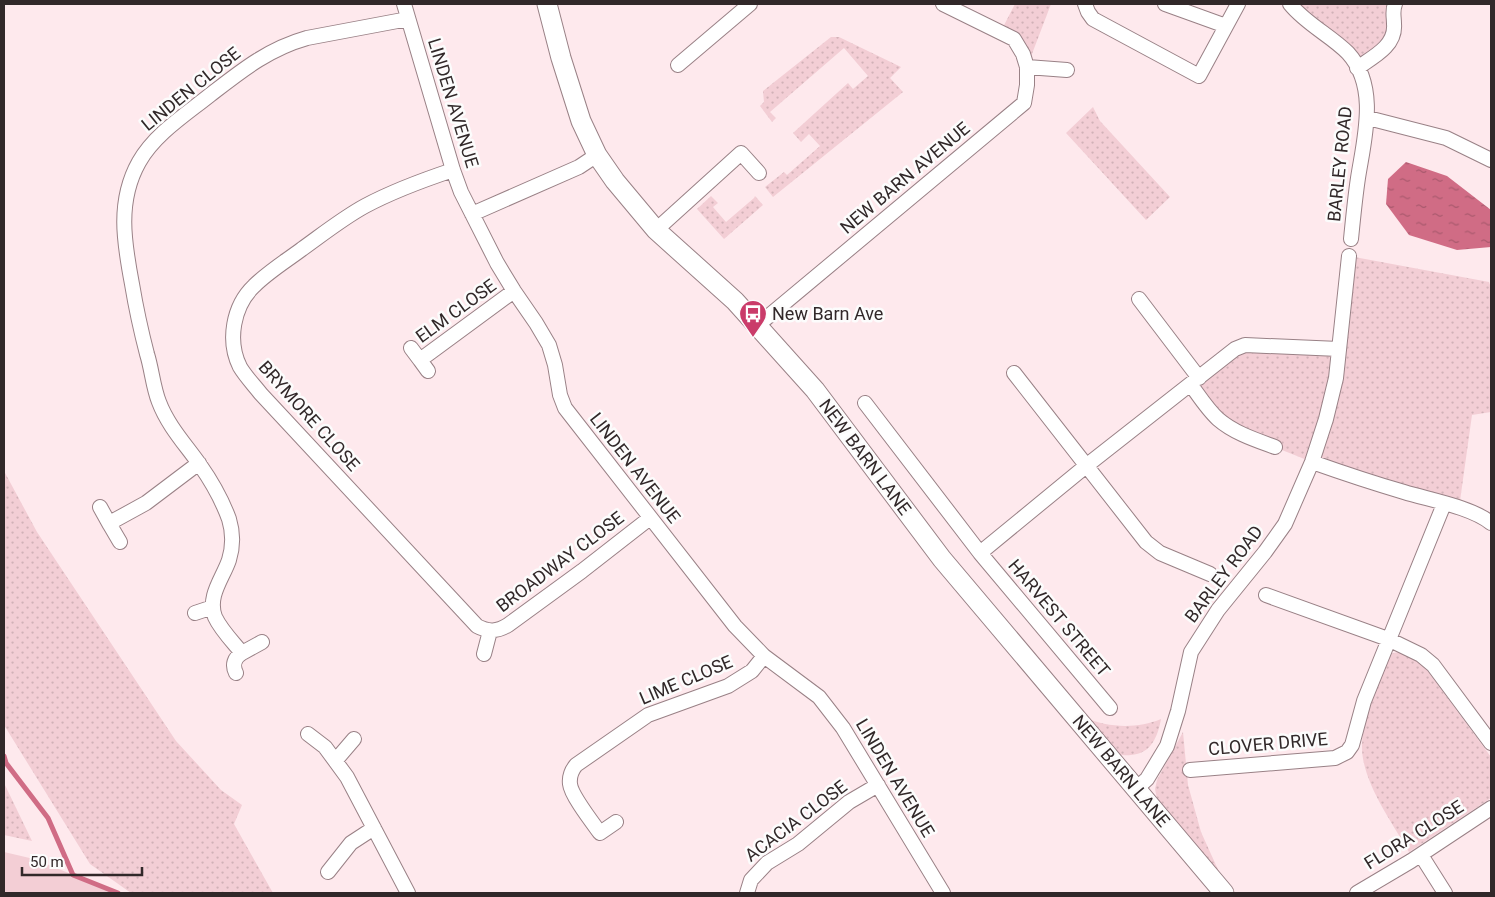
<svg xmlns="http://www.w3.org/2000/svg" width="1495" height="897" viewBox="0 0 1495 897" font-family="Roboto,sans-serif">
<defs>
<pattern id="grass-dots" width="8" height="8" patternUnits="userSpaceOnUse" patternTransform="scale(1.25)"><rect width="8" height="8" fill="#f3ced5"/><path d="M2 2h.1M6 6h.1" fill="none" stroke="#d1b1b7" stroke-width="1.8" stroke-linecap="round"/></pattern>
<pattern id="water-ripples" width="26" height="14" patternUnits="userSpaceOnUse" patternTransform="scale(1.25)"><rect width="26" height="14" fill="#d06c85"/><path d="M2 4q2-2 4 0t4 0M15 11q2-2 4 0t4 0" fill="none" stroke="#a9596d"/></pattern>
</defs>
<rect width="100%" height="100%" fill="#fee9ed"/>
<path fill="url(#grass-dots)" d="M1015,4H1051L1027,67L1023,54L1000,33Z
M1290,4H1398L1391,40L1357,68Z
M831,37H839L901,67L890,78L903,92L773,197L765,187L784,172L787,175L820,146L809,134L801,142L793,133L848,83L853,89L868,76L844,48L770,112L776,118L772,122L760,106L764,102L763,91Z
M1093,107L1100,121L1170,197L1146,220L1066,133Z
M711,196L718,203L713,207L726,222L754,198L755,196L763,205L724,239L697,209Z
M1349,256L1489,282L1491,288V412L1472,415L1459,508L1312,462L1237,432L1191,385L1235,349H1339Z
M4,471L37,532L176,741L221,790L242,805L234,824L273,893H131L90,864L4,725Z
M1400,652L1415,657L1424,666L1491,757V798L1409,852C1392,822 1362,782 1362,747C1362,722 1379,681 1388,657L1393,653Z
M1084,717C1108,728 1137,729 1161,719C1158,736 1151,754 1131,755C1125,756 1117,755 1112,750C1102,741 1093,728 1084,717Z
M1183,732L1188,785L1201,832L1220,874L1158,804L1155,789L1157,780Z
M4,783L32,841L4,835Z"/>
<path fill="#f3ced5" d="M4,852L34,859L118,893H4Z"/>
<path fill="url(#water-ripples)" d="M1406,162L1447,176L1491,210V247L1457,250L1409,235L1386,204L1388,179Z"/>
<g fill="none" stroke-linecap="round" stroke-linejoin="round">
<path stroke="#d06c85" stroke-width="5" d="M4,756L6,763L48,818L73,875L118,893"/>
<defs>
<path id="street" d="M404,4L453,170L461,192L497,263L514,291L536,323L549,345L555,365L560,395L565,408L735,626L764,656L819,697L843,728L943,893
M1085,4L1088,12L1093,19L1199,76L1238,4
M1165,4L1226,26
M1290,4C1306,24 1330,35 1348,53C1379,87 1364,139 1358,178C1355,198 1353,219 1351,239
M678,65L750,4
M1027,67L1067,70
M1357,68C1373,57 1396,46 1394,24C1394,16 1392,11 1395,4
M1368,118L1446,138L1491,160
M453,170C423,180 393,191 365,206C343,218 323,234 302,249C286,261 268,272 254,286C233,306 227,341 240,367C246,377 254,385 261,394L477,626C488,632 497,632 508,625L582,571L650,518
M472,214L579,167L597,155
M656,230L741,153L759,173
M1139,299L1199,378
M758,325L1024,103L1027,85V67L1023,54L1014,39L943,4
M411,348L420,360
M428,371L420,360L514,291
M1014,373L1146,542L1160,553L1210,574
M1191,385C1199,396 1208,410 1218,419C1234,433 1256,440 1275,447
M865,403L980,553
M1312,462C1343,473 1373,483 1404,492C1430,500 1471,507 1491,523
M100,507L110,525L115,520L146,503L199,463
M110,525L120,542
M1266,595L1388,639L1421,655L1433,665L1491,743
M195,613L213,607
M242,653L262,642
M484,654L490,631
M236,673C232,665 234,658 242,653C233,642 221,630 215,617C207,596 223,578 229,560C233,547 233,532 229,519C222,500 212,482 200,465C186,445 168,426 159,402C153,387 152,370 147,354C141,331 136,308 132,284C124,242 117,201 139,162C155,134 185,115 210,95C241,71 268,49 307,38L408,19
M1110,708L980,553L1086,466L1235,349L1245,345L1339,349
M308,734L325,747L347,777L408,893
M336,760L354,739
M1190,770L1335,758L1347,752L1352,745L1364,701L1444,504
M1136,789L1147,779L1167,746L1178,711L1191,652L1218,610L1265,552L1285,524L1312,462L1326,419L1336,378L1349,256
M616,822L600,833C592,822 571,795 570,784C569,776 572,770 576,765L648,715L728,686L752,671L764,656
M1421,855L1445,893
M328,872L351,843L374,828
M747,893L751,880L767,863L798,844L849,802L878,785
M1357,893L1411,861L1491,808"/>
<path id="secondary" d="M547,4L561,58L581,121L597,155L615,181L656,230L735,301L815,390L942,559L1224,893"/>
</defs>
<use href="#street" stroke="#998186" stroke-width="16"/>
<use href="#secondary" stroke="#998186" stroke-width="21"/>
<use href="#street" stroke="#fff" stroke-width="14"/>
<use href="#secondary" stroke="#fff" stroke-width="19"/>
</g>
<defs>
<symbol id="bus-pin" viewBox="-11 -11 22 30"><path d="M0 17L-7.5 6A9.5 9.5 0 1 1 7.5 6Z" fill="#ca3c6a" stroke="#fcfcfc"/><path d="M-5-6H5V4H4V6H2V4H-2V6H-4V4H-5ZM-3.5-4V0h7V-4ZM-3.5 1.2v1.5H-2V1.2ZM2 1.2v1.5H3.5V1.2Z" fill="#fff"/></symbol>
</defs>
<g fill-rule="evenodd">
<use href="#bus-pin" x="737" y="298" width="32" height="43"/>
</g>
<g text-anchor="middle" stroke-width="5" stroke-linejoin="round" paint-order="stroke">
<g font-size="18" fill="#312829" stroke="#fcfcfc">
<text transform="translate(191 89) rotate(-39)" y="6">LINDEN CLOSE</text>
<text transform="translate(453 103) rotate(73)" y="6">LINDEN AVENUE</text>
<text transform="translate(1340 164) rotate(-84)" y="6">BARLEY ROAD</text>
<text transform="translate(905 178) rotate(-40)" y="6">NEW BARN AVENUE</text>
<text transform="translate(456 311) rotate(-36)" y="6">ELM CLOSE</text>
<text transform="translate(309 416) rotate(48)" y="6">BRYMORE CLOSE</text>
<text transform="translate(865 457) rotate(53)" y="6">NEW BARN LANE</text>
<text transform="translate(635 468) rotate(52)" y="6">LINDEN AVENUE</text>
<text transform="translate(560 562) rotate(-37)" y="6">BROADWAY CLOSE</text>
<text transform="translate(1224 574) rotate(-53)" y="6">BARLEY ROAD</text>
<text transform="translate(1059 618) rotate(50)" y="6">HARVEST STREET</text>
<text transform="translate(686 680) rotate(-23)" y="6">LIME CLOSE</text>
<text transform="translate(1268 744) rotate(-5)" y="6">CLOVER DRIVE</text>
<text transform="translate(1121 771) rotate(50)" y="6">NEW BARN LANE</text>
<text transform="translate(895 778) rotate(59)" y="6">LINDEN AVENUE</text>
<text transform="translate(796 821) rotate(-37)" y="6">ACACIA CLOSE</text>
<text transform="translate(1414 835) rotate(-32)" y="6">FLORA CLOSE</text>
</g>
<g font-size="18" fill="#312829" stroke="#fcfcfc" text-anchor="start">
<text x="772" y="320">New Barn Ave</text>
</g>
</g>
<rect width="1495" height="897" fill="none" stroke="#312829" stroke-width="10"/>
<path d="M22 867v8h120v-8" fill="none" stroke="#312829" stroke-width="2.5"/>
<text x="30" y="867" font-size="15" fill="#312829" stroke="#fcfcfc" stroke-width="4" paint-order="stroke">50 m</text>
</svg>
